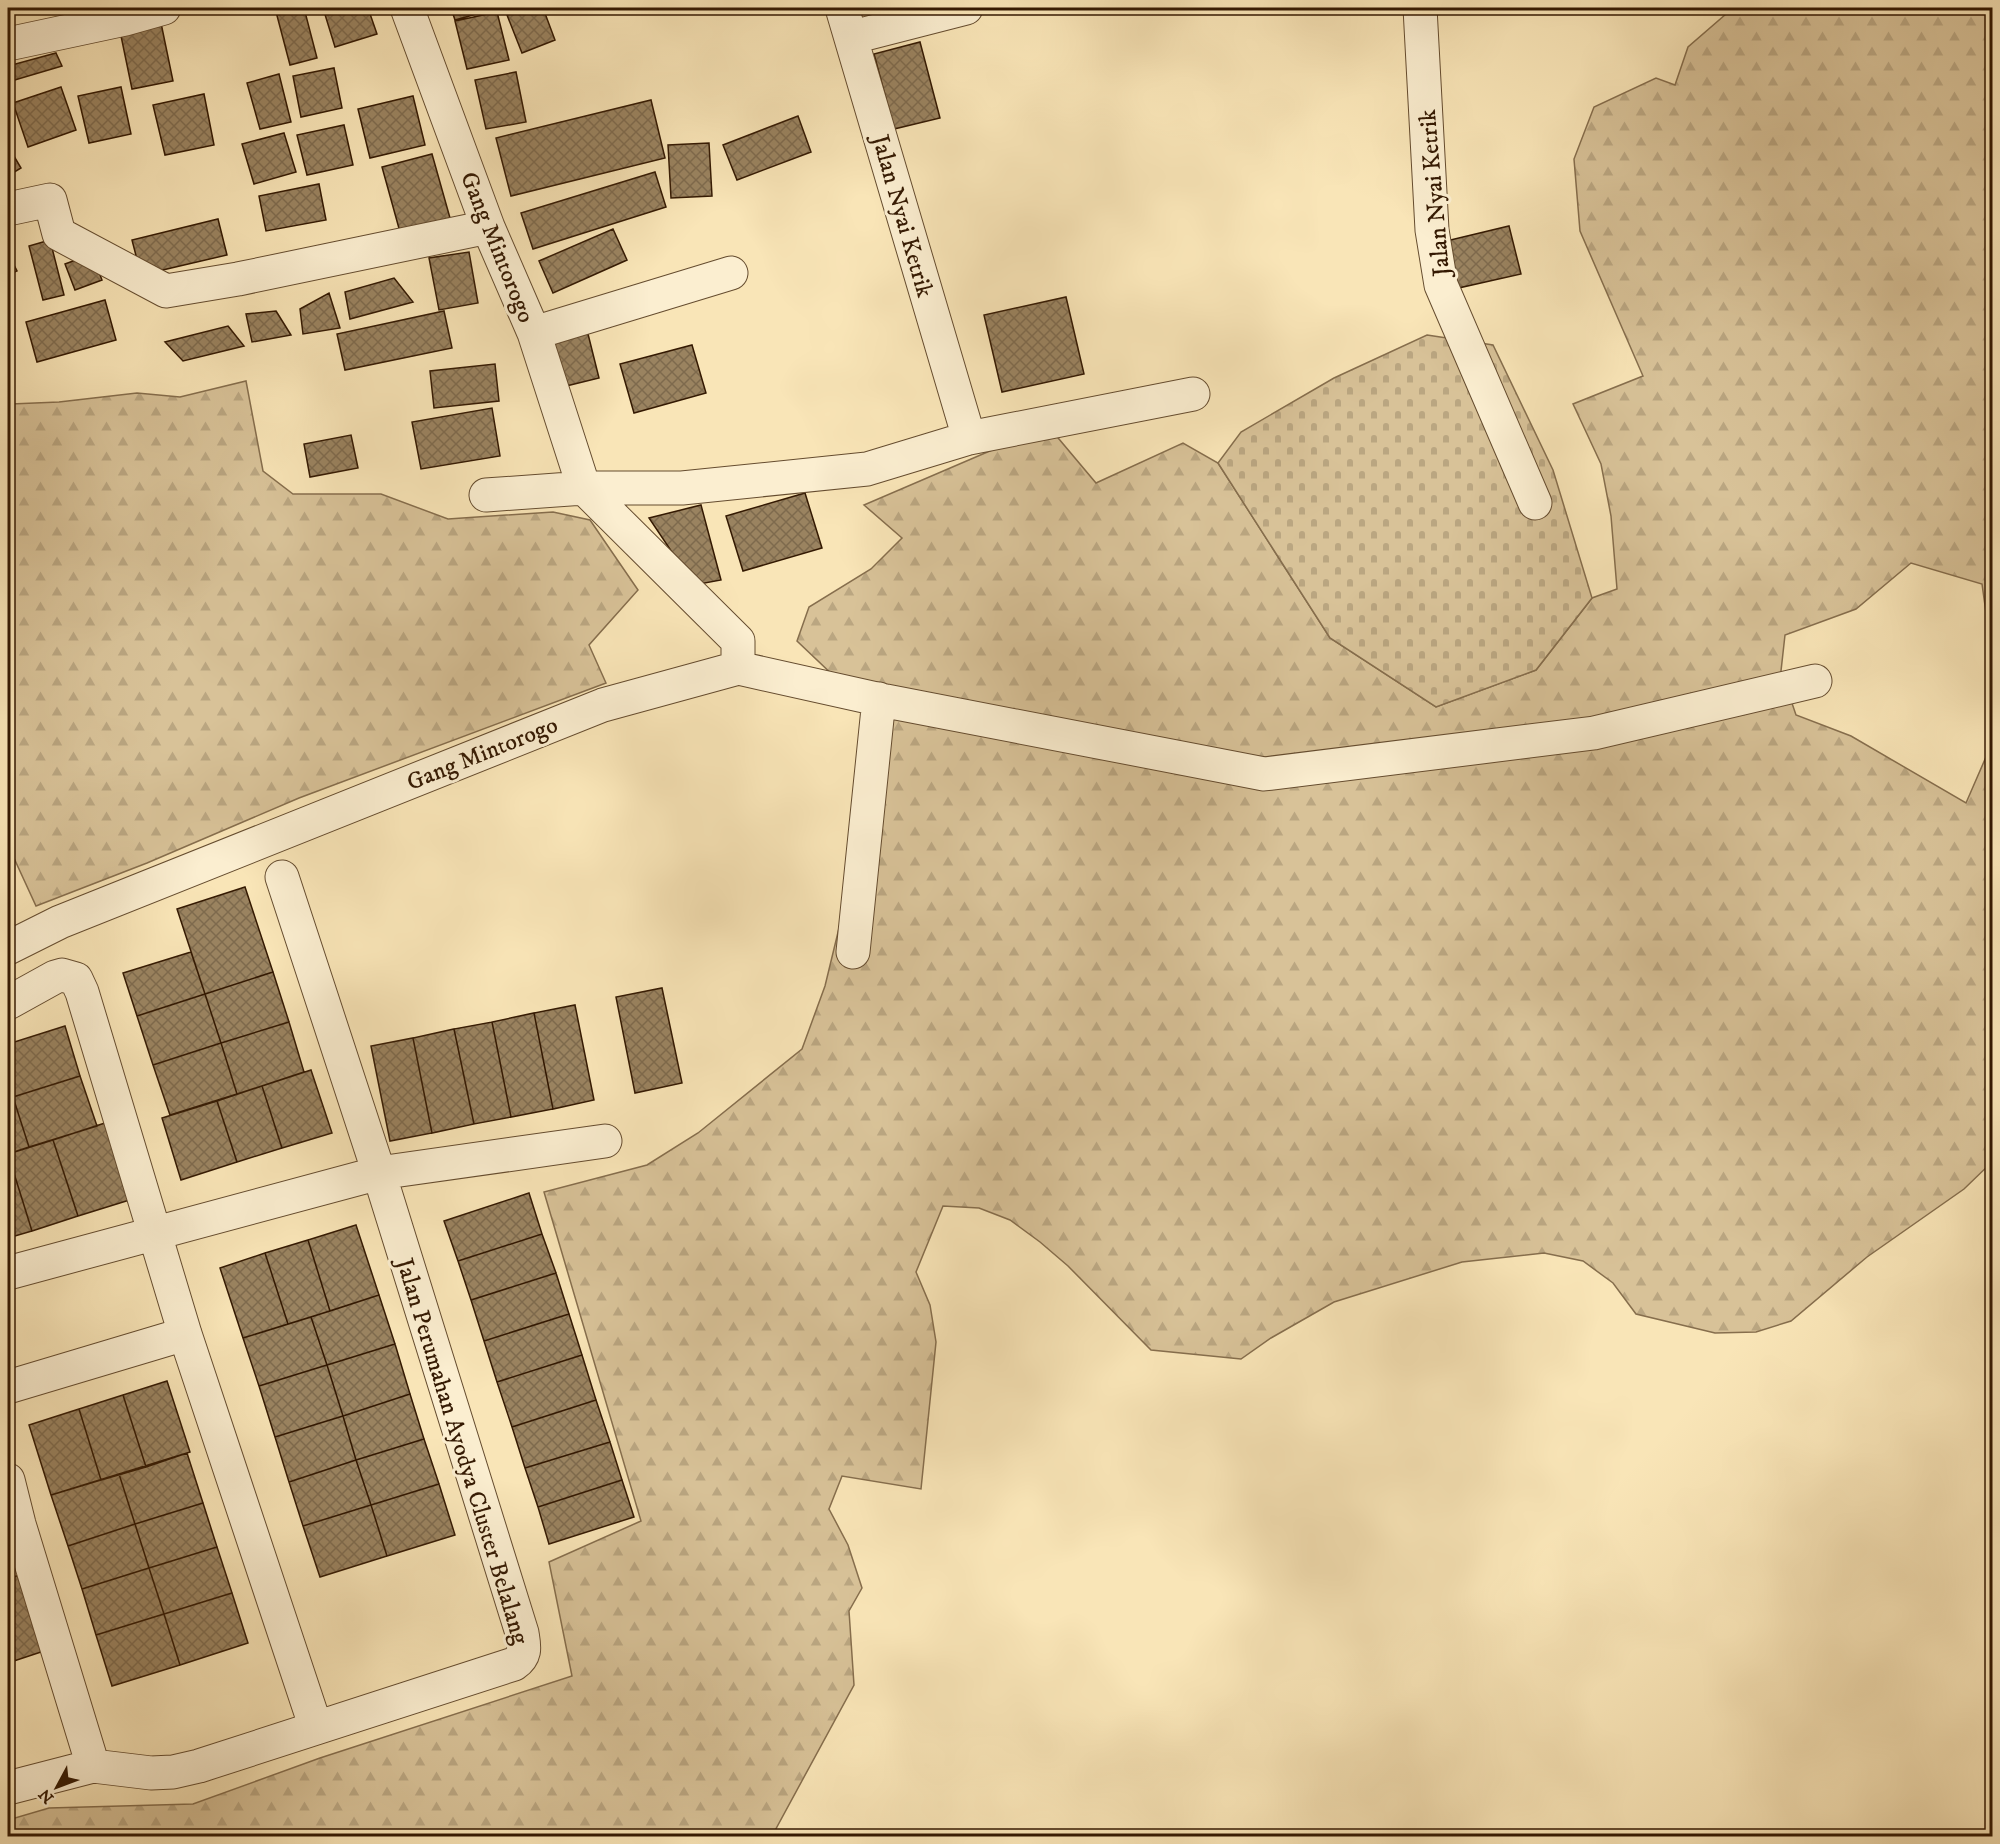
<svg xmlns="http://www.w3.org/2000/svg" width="2000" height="1844" viewBox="0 0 2000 1844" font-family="'IM FELL DW Pica',serif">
<defs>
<pattern id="forest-firs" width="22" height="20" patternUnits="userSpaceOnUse" patternTransform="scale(1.5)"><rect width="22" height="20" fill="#d8c298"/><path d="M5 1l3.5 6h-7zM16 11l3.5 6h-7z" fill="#baa681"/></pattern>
<pattern id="cemetery-stones" width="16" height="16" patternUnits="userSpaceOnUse" patternTransform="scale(1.5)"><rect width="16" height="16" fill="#d8c298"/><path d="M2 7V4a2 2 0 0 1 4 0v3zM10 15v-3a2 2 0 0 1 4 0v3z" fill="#baa681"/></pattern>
<pattern id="building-cross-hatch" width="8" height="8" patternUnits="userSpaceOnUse" patternTransform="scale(1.5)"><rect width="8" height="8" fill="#9a8360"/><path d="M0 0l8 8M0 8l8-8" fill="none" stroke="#7e6a4d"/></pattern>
</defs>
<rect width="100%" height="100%" fill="#f9e5b7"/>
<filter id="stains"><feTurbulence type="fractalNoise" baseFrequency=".00333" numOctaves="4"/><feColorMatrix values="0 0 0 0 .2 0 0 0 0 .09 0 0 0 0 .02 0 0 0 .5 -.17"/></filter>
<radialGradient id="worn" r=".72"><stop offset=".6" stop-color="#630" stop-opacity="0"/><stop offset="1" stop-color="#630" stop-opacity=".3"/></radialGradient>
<path fill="url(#forest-firs)" stroke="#866e4d" stroke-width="1.5" d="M1733,8H1992V656L1982,584L1911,563L1856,609L1785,635L1781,671L1796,715L1851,736L1966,803L1989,750L1992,732V1162L1964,1189L1867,1257L1791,1321L1756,1332L1715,1333L1636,1314L1613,1283L1583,1261L1544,1253L1462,1262L1334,1302L1271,1338L1241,1359L1151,1350L1068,1266L1040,1242L1010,1220L979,1208L943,1206L916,1272L930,1305L936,1342L921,1489L842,1476L829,1509L848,1545L862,1588L849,1611L854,1685L772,1836H8V1820L49,1808L193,1804L320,1758L572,1676L549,1562L641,1521L544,1192L647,1165L698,1133L802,1049L825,986L878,767L858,699L797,641L809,607L871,569L902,538L864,505L1048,426L1096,483L1183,443L1218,463L1330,638L1436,707L1536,670L1592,598L1617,589L1611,516L1601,464L1573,404L1643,376L1580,231L1574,159L1594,107L1656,78L1675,85L1688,47Z
M246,381L263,471L293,494H381L448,519L553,512L590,520L638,590L589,645L606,683L299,798L147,863L36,906L8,845V400L11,404L59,402L137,393L180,397Z"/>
<path fill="url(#cemetery-stones)" stroke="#866e4d" stroke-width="1.5" d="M1427,335L1493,345L1553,470L1592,598L1536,670L1436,707L1330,638L1218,463L1241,432L1334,378Z"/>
<path fill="url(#building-cross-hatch)" stroke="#341902" stroke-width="1.5" d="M8,8H35L8,16Z
M275,8H304L317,58L290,65Z
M323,8H368L377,34L335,47Z
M451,8H498L455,20Z
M528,8H543L555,40L522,53L507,15Z
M497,12L509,60L467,69L455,21Z
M161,23L173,81L132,89L120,31Z
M920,42L940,118L894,129L874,54Z
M56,53L62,66L8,82V66Z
M334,68L342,108L301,117L293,76Z
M516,72L526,122L486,129L475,80Z
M279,74L291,122L260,129L247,83Z
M61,87L76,130L28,147L13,103Z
M121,87L131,134L89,143L78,96Z
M204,94L214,145L165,155L153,105Z
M413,96L425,145L370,158L358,109Z
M651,100L665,158L511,196L496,138Z
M798,116L811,152L737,180L723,145Z
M344,125L353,165L307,175L297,135Z
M284,133L296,172L254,184L242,144Z
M709,143L712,196L671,198L668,145Z
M8,146L21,168L8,176Z
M432,154L450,218L400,232L382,167Z
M655,172L666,207L533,249L521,213Z
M319,184L326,220L266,231L259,196Z
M218,219L227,255L141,275L132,240Z
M1509,226L1521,274L1454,289L1442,242Z
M613,229L627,260L553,293L539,261Z
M50,240L64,295L43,300L29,246Z
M469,252L478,303L439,310L429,258Z
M8,253L17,271L8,275Z
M92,254L102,280L75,290L65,264Z
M394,278L413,302L350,319L345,292Z
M329,293L340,328L303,334L300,309Z
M1066,297L1084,374L1002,392L984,315Z
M105,300L116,340L37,362L26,322Z
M276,311L291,335L252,342L246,314Z
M444,311L452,348L345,370L337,334Z
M228,326L244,346L183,361L165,342Z
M587,330L599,378L562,387L550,339Z
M692,345L706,393L634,413L620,364Z
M495,364L499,401L434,408L430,371Z
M492,408L500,456L421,469L412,422Z
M351,435L358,468L310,477L304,444Z
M805,493L822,548L743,571L726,516Z
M701,505L721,580L694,585L649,518Z
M245,887L273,972L205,994L177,909Z
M191,952L205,994L137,1016L123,973Z
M273,972L289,1022L221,1043L205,994Z
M662,988L682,1083L635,1093L616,997Z
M205,994L221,1043L153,1065L137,1016Z
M575,1005L594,1100L553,1109L534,1013Z
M534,1013L553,1109L511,1117L492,1022Z
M289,1022L304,1072L237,1094L221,1043Z
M492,1022L511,1117L474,1124L454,1029Z
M65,1026L80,1076L13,1097L8,1081V1044Z
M454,1029L474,1124L432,1133L413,1038Z
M413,1038L432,1133L390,1141L371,1046Z
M221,1043L237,1094L170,1115L153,1065Z
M311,1070L332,1133L282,1148L262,1086Z
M80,1076L97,1126L29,1147L13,1097Z
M262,1086L282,1148L237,1162L217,1101Z
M13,1097L29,1147L8,1154V1099Z
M217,1101L237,1162L181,1180L162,1118Z
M111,1121L136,1198L78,1216L53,1140Z
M53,1140L78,1216L32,1231L8,1154Z
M8,1154L32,1231L8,1238Z
M529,1193L542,1234L458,1261L444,1221Z
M356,1225L379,1295L330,1311L308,1240Z
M542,1234L556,1273L471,1300L458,1261Z
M308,1240L330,1311L288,1324L265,1253Z
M265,1253L288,1324L243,1338L220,1268Z
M556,1273L569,1314L484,1341L471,1300Z
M379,1295L395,1344L327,1365L311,1317Z
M569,1314L582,1355L497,1382L484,1341Z
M311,1317L327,1365L259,1386L243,1338Z
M395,1344L410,1394L343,1416L327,1365Z
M582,1355L596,1400L512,1427L497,1382Z
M327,1365L343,1416L275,1437L259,1386Z
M167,1381L190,1452L146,1467L123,1395Z
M410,1394L424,1439L356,1460L343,1416Z
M123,1395L146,1467L101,1480L79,1409Z
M596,1400L610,1442L525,1468L512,1427Z
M79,1409L101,1480L51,1495L29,1425Z
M343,1416L356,1460L289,1482L275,1437Z
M424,1439L439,1484L371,1505L356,1460Z
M610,1442L622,1480L538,1507L525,1468Z
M187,1453L203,1503L135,1524L119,1474Z
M356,1460L371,1505L303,1526L289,1482Z
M119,1474L135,1524L68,1546L51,1495Z
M622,1480L634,1517L549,1544L538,1507Z
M439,1484L455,1535L387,1556L371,1505Z
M203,1503L217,1547L149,1568L135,1524Z
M371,1505L387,1556L320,1577L303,1526Z
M135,1524L149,1568L82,1589L68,1546Z
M217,1547L232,1593L164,1614L149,1568Z
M149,1568L164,1614L96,1635L82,1589Z
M22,1574L47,1650L8,1663V1579Z
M232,1593L248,1643L180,1665L164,1614Z
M164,1614L180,1665L112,1686L96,1635Z"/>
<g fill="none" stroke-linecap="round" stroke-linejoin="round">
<defs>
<path id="minor" d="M1420,8L1432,230L1441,285L1535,503
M853,37L966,8
M8,44L125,19L164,8
M8,209L50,200L59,234L166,291L238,279L488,227
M534,333L731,273
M969,438L1193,394
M486,495L584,488H682L867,469L969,438L842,8
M738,668L886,701L1264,774L1594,733L1815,681
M8,948L60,922L603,705L738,668V641L584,488L534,333L488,227L407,8
M853,952L879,699
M8,1003L55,977L62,975L76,979L82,992L185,1334L316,1728
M8,1273L379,1173L605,1141
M8,1387L185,1334
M8,1480L19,1524L93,1766
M8,1788L93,1766L151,1773L173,1772L199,1766L514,1664C527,1655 524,1646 522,1633L379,1173L282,877"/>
</defs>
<use href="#minor" stroke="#654c2f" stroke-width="35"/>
<use href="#minor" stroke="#fbeed0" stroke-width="33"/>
</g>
<g text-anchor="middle" stroke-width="6" stroke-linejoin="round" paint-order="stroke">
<g font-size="24" fill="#341902" stroke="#fbeed0">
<text transform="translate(1434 193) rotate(-95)" y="8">Jalan Nyai Ketrik</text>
<text transform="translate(903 216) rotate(74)" y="8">Jalan Nyai Ketrik</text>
<text transform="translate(498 247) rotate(68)" y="8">Gang Mintorogo</text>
<text transform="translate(482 753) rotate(-22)" y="8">Gang Mintorogo</text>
<text transform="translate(463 1451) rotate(73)" y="8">Jalan Perumahan Ayodya Cluster Belalang</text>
</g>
</g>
<rect width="2000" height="1844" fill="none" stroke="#f9e5b7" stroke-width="30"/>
<rect x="9" y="9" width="1982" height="1826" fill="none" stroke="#341902" stroke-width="3"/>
<rect x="15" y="15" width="1970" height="1814" fill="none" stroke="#341902" stroke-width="1.5"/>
<g transform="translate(57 1787) rotate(229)" stroke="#fbeed0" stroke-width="4.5" paint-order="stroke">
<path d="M0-4.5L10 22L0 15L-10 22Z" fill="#341902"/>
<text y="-9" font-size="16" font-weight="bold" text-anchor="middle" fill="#341902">N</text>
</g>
<rect width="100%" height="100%" filter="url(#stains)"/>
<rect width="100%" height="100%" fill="url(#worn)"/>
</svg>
